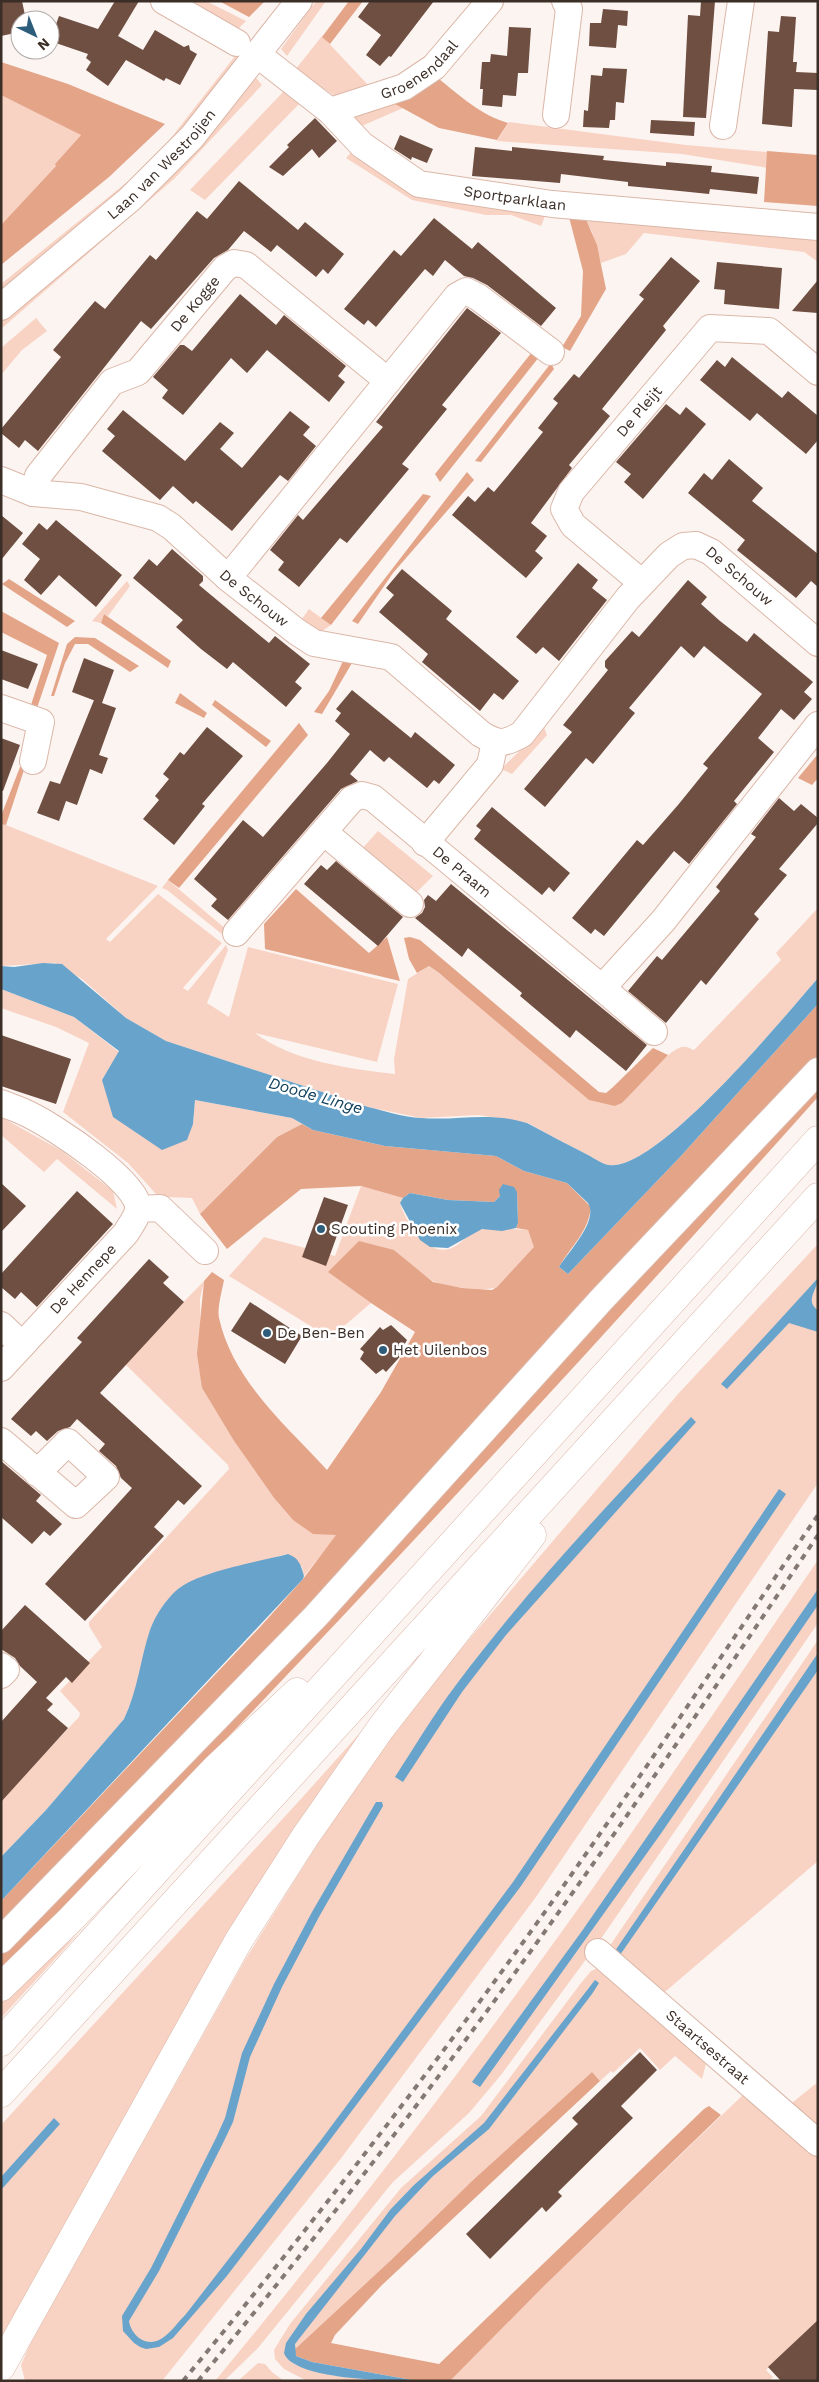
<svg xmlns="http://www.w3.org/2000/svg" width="819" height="2382" viewBox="0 0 819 2382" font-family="'Work Sans',sans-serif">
<rect width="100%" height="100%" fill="#fcf4f1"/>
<path fill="#f8d3c4" d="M180,1H206L246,21L233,34Z
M316,1H326L287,56L281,49Z
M322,36L370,87L335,96L295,70Z
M235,56L240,60L133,185L1,294V284L153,161Z
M253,74L262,85L175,178L1,329V313Z
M284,91L300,103L205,200L190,190Z
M1,95L82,134L55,164L57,165L1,225Z
M396,103L403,108L357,128L352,117Z
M509,122L686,145L767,152L768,168L682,154L497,141Z
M354,149L417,189L547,211L541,226L511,215H486L412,200L346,158Z
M578,204L818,225V262L804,252L644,233L626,254L601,263L592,232Z
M36,318L47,331L22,350L1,375V348Z
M127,581L130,586L108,616L104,614L101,623L92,621Z
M309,609L331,625L322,631L299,623Z
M544,727L547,735L512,774L501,769Z
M1,823L158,886L106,939L110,942L158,894L222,943L183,988L188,991L226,945L228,950L207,1003L229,1017L248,947L398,984L377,1062L255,1033C291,1061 351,1069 395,1074L394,1059L408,979L429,966L615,1106L622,1103C635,1089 663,1055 679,1048C685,1045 689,1048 694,1050L781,960L776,953L818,908V978C785,1016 657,1172 609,1165C602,1164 594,1158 588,1155C568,1145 548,1134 528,1123L478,1115L421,1118L368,1107L166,1041L126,1018L82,979L55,963L1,966Z
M378,831L433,876L414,895L360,851Z
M168,880L227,930L223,935L167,890L162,888Z
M1,989L74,1017L119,1052L102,1080L193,1124L195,1100L292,1118L302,1124L277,1137L200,1214L192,1198L166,1197L156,1194L128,1163L63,1112L89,1043L56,1027L1,1008Z
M1,1117L62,1151L113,1191L117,1209L57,1159L44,1172L1,1135Z
M361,1186L403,1198L400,1203C406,1222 426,1255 449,1249C460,1246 468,1233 479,1230C484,1228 522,1229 528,1230L535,1247L497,1287C487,1292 442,1287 431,1280C418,1271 406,1260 394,1250L329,1272L371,1303L330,1338L229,1276L264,1237L335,1256Z
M818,1244V1483L536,1897L342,2157L162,2381H25L21,2365L31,2342L245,1960L333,1819L386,1743L444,1669L678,1394Z
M204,1281L200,1299L202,1388L234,1441L274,1498L293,1520L337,1535L304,1576L302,1567L287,1554L203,1577L179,1588L124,1719L46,1810L1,1857V1799L79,1717L80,1713L60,1691L102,1647L89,1626V1622L229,1469L228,1465L124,1363Z
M818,1560V1623L598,1943L501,2075L469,2113L393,2182L258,2348L224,2381H215C338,2232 456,2079 568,1923C654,1803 735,1681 818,1560Z
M818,1640V1861L659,1997L610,1948L611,1944Z
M419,1667L1,2353V2125L300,1800Z
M77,1935L1,2018V2000Z
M600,1967L707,2060L702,2079L675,2056L660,2070L640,2048L613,2073L611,2071L600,2081L592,2072L473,2180L390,2261L294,2350L291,2362L296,2365L369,2381H307L284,2369L275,2359L274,2350L290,2324L401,2188L481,2116L581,1983L591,1971Z
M818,2082V2133L788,2106Z
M747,2091L818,2151V2321L766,2370L773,2377L769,2381H450L544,2286Z
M258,2363L265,2364L272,2372L284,2381H238Z"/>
<path fill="#e4a488" d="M219,1H265L249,17Z
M349,1H363L330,44L322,37Z
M1,62L68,84L165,124L109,177L1,265V225L56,166L55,164L81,135L1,95Z
M438,78C460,96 481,115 508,123L497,140L439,128L395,104Z
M767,151L818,155V206L764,202Z
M569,217H585L597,245L606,289L570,351L562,347L581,316L583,271Z
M536,347L543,352L440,482L435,474Z
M551,363L554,369L481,462L475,461Z
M467,472L474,480L393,573L358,624L352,621Z
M423,494L431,496L331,625L321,618Z
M9,579L75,621L67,627L2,584Z
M1,611L59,643L37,708L31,705L47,655L1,632Z
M104,614L171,661L168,668L101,623Z
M75,637L95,638L139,666L130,672L88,644H75L65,663L54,696H51L67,644Z
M344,659L352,663L322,714L314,712L329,691Z
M180,693L207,713L204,718L175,703Z
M215,700L271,741L266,747L212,705Z
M299,723L308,735L179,888L168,880Z
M818,754V778L812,785L798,778Z
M20,767H25L6,825L1,824V816Z
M296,889L369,953L387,937L400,981L265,949L264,924Z
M410,937L420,940L599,1092L606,1093L612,1088L653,1048L668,1055L622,1103L615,1106L589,1100L439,973L429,966L417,973L409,959L404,938Z
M818,1004V1097C552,1394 282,1687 1,1970V1901L261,1626L303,1579L336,1535L313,1534L293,1520L274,1498L234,1441L202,1388L197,1354L204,1281L212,1272L224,1280C222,1291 217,1308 219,1318C233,1381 286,1425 327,1470L381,1392L415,1332L371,1303L328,1272L359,1241L394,1250L433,1282L462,1288L492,1290L497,1287L534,1247L528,1230L516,1228L518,1223L517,1192L500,1196L494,1202L448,1200L410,1193L403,1198L361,1186L301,1189L227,1249L200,1214L277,1137L302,1124L313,1130L385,1146L496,1156L524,1171L567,1183L591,1207C588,1233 571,1246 559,1267L568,1274L680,1157Z
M592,2072L600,2081L382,2285L335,2335L331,2343L439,2364L704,2109L709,2106L721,2115L544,2286L450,2381H417L312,2362L296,2356L294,2350L390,2261L473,2180Z"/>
<path fill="#67a3cb" d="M43,963L62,964L126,1018L166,1041L368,1107C385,1111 403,1117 421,1118C460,1121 486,1111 527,1123C548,1134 568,1145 588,1155C594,1158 602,1164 609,1165C657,1172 785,1016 818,978V1004L680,1157L568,1274L559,1267C568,1252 599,1221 588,1203L567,1183L524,1171L496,1156L385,1146L313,1130L292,1118L195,1100L193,1124L187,1140L162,1150L113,1117L102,1080L119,1051L74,1017L1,989V966L14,967Z
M503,1184L514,1187L517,1192L518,1223L516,1228L502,1231L482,1229L448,1248L430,1247L420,1240L400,1203L403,1198L410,1193L448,1200L494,1202L500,1196L499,1190Z
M818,1278C818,1289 804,1301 818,1310V1332L789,1323L727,1389L721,1384Z
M691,1417L696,1422L506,1635L462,1692L403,1782L395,1777C415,1746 434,1714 456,1685C527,1590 609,1503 691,1417Z
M779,1489L786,1494L521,1886L266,2225L226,2277L173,2338L159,2347L146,2349L140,2347L134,2343L123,2331L122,2316L151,2268L216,2138L225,2118L242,2053L274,1984L312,1912L376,1802H382L383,1806L320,1915L282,1987L250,2057L233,2122L224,2141L159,2271L129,2321C131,2335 146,2348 161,2339C170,2334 178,2322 186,2314L321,2140L513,1882Z
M288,1554C299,1558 301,1565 304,1576L303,1579L1,1901V1857L46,1810L124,1719C138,1690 140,1660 150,1630C155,1616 166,1599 178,1589C201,1571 258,1562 288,1554Z
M818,1589V1605L662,1832L480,2087L472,2082L582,1931Z
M818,1653V1670L620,1955L615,1951L617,1948Z
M595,1980L599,1983L592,1994L489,2129L433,2176L395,2216L295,2344L296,2356L312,2362L417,2381C392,2381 293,2380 284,2353L286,2343L306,2314L361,2249L390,2210L414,2185L484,2123Z
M54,2118L60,2124L1,2190V2177Z"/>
<path fill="#6e4f42" d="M1,1H22L26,20H20V32L1,36Z
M115,1H139L118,36L143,50L155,30L184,47L189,45L190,50L197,54L180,85L166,78L164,81L126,60L108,86L86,70L91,62L86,58L88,54L50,41L59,16L98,29Z
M370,1H434L391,57L389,56L380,66L366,55L381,35L358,17Z
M701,1H715L706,118L683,117L688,15L700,16Z
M603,9L628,11L627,26L618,25L616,48L589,46L590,23H601Z
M781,16L796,17L793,62H797L796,72L818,73V90L794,89L792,127L762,124L768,31L779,32Z
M509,27L531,28L528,73H518L516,96L503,95L502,107L482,105L483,89H480L482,62H490L491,54L507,56Z
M603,68L627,69L624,103L616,102L615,120H610L609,128L583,127L584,110L588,111L591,75L602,76Z
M315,118L337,141L319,158L312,149L283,176L269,167L289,147L287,145Z
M651,120L695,122L694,136L650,133Z
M400,135L433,149L427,163L412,157L411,160L394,149Z
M475,147L512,151V147L604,156L603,160L666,166V162L712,166L711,172L759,177L757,194L710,189L709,194L670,190L628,186V182L561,174L560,183L472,176Z
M239,181L298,230L305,222L344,254L328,274L323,269L316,277L277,245L271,252L244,231L228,250L214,258L151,329L141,321L38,451L25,440L19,448L1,433V429L61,357L53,350L95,301L105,309L150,255L156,260L197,211L207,219Z
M434,218L472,249L478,242L556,308L541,326L487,285L473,278L464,276L445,260L433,276L425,269L376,327L368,320L364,325L344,309L394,250L401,256Z
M671,257L700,281L663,326L666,330L602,409L610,416L569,465L572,468L531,523L547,536L535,551L543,558L526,578L452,515L468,496L475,502L488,487L494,492L513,469L543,432L538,428L558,403L553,399L574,374L579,378L634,311L644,299L639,295Z
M717,262L782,268L779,309L724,304L725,290L714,289Z
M818,280V313L792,311Z
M240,294L276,325L284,315L346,366L338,376L345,382L329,402L267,350L247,373L231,358L183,415L162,398L168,390L153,377L180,345H184L192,351Z
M467,308L501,333L442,405L447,409L402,464L409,469L347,543L340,538L299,587L278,570L284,562L270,550L298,515L303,520L383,427L376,422Z
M732,357L782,398L788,391L818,416V440L806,454L757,413L750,421L700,380L717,360L725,367Z
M666,404L680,415L686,407L706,424L643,499L624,482L631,474L616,462Z
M123,410L185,461L220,422L234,433L220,449L242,468L290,411L310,427L303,435L316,446L288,481L280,475L232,531L196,501L193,504L173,486L160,500L102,451L115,436L107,429Z
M729,459L763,488L752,501L818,554V587L811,581L796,598L737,550L745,540L688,493L704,473L712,480Z
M1,515L23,533L1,560Z
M56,520L122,575L96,607L59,575L41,595L24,580L40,559L22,544L39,523L47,530Z
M172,549L203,576V581L199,585L241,620L269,643L275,636L310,664L295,682L302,688L286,707L233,662L227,669L201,649L176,627L183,620L133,578L149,559L157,566Z
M578,563L598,580L592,588L607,600L559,661L543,647L536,654L516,637Z
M402,569L452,611L446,619L519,681L503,700L494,693L480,711L422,662L428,654L379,612L394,595L386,588Z
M688,580L707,597L701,604L720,621L747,642L754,633L813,682L804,692L812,699L794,720L781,709L758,738L774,752L734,801L737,804L689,864L674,851L604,936L595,929L591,934L572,918L637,840L643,845L678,805L708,768L703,764L762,694L704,646L694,658L681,646L629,708L635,713L593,764L586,758L545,807L524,789L572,732L563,725L608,670L605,667V661L632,631L639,637Z
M1,650L38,664L28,689L1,679Z
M84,658L114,670L102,703L116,708L99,755L108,758L102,774L90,769L77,805L66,801L59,821L37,813L50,781L60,784L94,700L101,703L72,692Z
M352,690L411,738L415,732L455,765L439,784L434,780L427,788L389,757L384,762L370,750L350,774L358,781L341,789L228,920L211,906L217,899L194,879L243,820L263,837L327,763L350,734L335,721L341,713L336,709Z
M207,727L243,756L202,804L205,806L174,845L143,819L159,800L155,796L169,779L163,774L180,752L184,755Z
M1,738L20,745L3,791H1Z
M779,798L794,811L801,804L818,818V823L779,869L787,875L754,914L759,919L706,985L701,980L666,1023L628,991L657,956L662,960L720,891L716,887L756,837L751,834Z
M492,807L570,873L554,892L549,887L542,895L474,839L481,830L476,826Z
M336,861L403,917L378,946L304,884L321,865L327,870Z
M451,884L647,1045L626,1071L576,1030L570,1038L520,996L522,993L468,948L462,957L415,918L422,913L425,907L424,900L428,895L436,901Z
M1,1035L71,1059L56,1104L1,1086Z
M1,1183L26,1206L1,1232Z
M77,1191L113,1224L37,1307L21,1292L15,1299L1,1287V1274Z
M324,1197L348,1205L326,1266L302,1257Z
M149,1259L169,1277L163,1283L184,1302L100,1393L202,1486L184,1505L178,1500L154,1527L164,1536L85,1621L45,1584L132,1488L121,1478L116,1466L99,1451L105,1444L77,1419L70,1427L58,1431L47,1441L36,1431L31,1436L11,1419L82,1342L77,1338Z
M250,1302L302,1336L285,1364L231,1331Z
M391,1325L407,1340L403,1347L406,1350L386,1372L383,1369L376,1374L360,1359L364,1352L360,1349L380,1327L383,1330Z
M1,1461L41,1495L36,1501L62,1524L50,1536L44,1531L32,1544L1,1517Z
M25,1605L90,1663L72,1683L66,1677L46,1698L53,1704L47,1710L68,1728L1,1802V1722L37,1682L20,1666L15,1658L1,1649V1631Z
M640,2052L657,2070L621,2106L633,2118L558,2192L562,2196L546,2212L542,2207L490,2259L466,2234L578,2124L572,2118Z
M818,2320V2381H781L768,2367Z"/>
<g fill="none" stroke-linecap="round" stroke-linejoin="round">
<defs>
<g id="minor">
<path d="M164,1L237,43"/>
<path id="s1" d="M258,55L330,111L362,145L419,184L552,204L818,227"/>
<path id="s2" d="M330,111L404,87L434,67L490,1"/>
<path d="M556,115L569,9L565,1"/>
<path d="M723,126L741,1"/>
<path id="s3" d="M1,307L130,199L192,137L299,1"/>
<path id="s4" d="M1,480L33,493L81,497L158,518L172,527L228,578L297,632L314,643L391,657L481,734C499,745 505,744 522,734L628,598L669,555L683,546L696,545L711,552L818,643"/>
<path id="s5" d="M33,493L38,476L112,382L138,372L225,268L234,263L246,265L388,381"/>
<path d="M228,578L457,296L466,291L478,297L551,352"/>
<path id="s6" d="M641,582L573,525L564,509L571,492L710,328L769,331L818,372"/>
<path d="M1,708L41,722L33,761"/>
<path d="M325,833L410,904"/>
<path d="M425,843L490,765L495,742"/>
<path id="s7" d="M236,933L352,799L362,795L373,798L602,988L663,921L818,725"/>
<path d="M602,988L654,1032"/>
<path d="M1,1103C11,1107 21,1110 30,1115C53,1126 140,1183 138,1208C138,1216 130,1226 126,1233L1,1368"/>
<path d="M138,1209L160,1208L205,1251"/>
<path d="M1,1325L22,1345"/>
<path d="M1,1441L76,1505L106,1477L68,1442L37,1473"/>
<path d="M1,1666L6,1670L1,1675"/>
<path d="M1,1940L316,1616L602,1299L818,1071"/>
<path id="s8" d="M598,1952L818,2143"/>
</g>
<path id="highway" d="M1,1987L71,1919L216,1768L297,1692
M1,2042L818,1140
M1,2093L818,1197
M1,2367L239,1940L305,1837L381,1728L532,1535"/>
</defs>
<use href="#minor" stroke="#dbb7a8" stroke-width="28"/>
<use href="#highway" stroke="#dbb7a8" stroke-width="29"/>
<use href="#minor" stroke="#fff" stroke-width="26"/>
<use href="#highway" stroke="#fff" stroke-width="28"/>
<path stroke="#847973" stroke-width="4" stroke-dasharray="6 6" stroke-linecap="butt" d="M183,2381C311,2226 435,2066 552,1902C643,1774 729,1644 818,1515
M198,2381C325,2228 446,2070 561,1909C649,1786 733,1661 818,1535"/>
</g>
<g fill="#2e5d7c" stroke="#fff" stroke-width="2">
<circle cx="321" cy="1229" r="5"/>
<circle cx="267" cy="1333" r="5"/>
<circle cx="383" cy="1350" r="5"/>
</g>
<g text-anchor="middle" stroke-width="5" stroke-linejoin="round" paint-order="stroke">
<g font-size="15" fill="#3b2e27" stroke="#fff">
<text dy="5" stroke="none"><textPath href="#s2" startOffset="100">Groenendaal</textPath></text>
<text dy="5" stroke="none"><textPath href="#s3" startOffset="215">Laan van Westroijen</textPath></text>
<text dy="5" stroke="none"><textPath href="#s1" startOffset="304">Sportparklaan</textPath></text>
<text dy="5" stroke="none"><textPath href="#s5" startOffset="254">De Kogge</textPath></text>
<text dy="5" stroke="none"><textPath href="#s6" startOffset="231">De Pleijt</textPath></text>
<text dy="5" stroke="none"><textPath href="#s4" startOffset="919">De Schouw</textPath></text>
<text dy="5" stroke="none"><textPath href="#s4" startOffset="288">De Schouw</textPath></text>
<text dy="5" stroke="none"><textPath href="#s7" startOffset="315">De Praam</textPath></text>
<text transform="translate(83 1279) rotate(-47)" y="5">De Hennepe</text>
<text dy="5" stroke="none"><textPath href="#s8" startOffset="145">Staartsestraat</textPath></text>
</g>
<g font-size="15" fill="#3b2e27" stroke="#fff" text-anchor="start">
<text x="331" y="1234">Scouting Phoenix</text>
<text x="277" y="1338">De Ben-Ben</text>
<text x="393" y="1355">Het Uilenbos</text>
</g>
<g font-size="16" font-style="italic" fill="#11415d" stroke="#fff">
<text transform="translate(316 1095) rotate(16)" y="6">Doode Linge</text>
</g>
</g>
<rect width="819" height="2382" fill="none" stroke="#3b2e27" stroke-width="5"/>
<g transform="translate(35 35) rotate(137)"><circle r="24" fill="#ffffff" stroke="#b1aba9"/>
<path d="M0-4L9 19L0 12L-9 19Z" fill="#2e5d7c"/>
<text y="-8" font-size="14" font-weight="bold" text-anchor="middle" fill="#3b2e27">N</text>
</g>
</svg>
